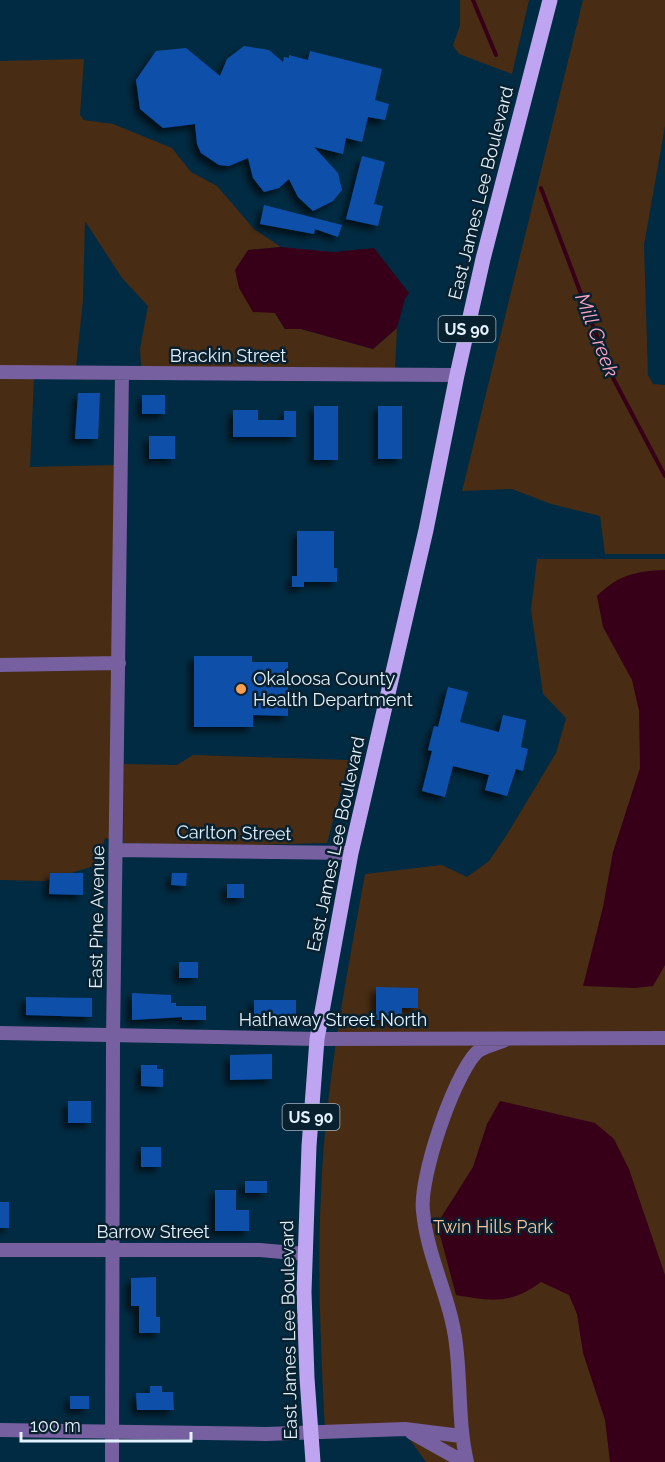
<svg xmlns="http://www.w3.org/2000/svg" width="665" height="1462" viewBox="0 0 665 1462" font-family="Raleway,sans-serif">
<defs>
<filter id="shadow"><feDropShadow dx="-5" dy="5" stdDeviation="3" flood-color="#0009"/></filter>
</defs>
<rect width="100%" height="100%" fill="#012b42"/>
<path fill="#482c14" d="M460,0H529L512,74L459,54L453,46L460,25Z
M583,0H665V126L644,245L648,375L653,384L665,385V554H605L600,516L551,504L512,489L462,491Z
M84,59L80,115L84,120L113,124L172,148L191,172L217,186L254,229L281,247L248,250L275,313L285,329H301L373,349L397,328L395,369L141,367L140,349L148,306L122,278L85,221L83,300L76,367L0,366V61Z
M0,377L34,378L30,467L114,465L113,658L0,659Z
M537,559H665V1462H426L405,1433L325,1431C321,1352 317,1273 321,1194C325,1087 346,979 365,874L442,865L467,877L489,861L506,836L556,753L566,718L543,694L531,610Z
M113,670L110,839L105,838L97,865L45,881L0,880V671Z
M193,755L350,760L327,843L223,846L123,843L124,764L177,765Z"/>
<path fill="#370018" d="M281,247L333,252L374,248L409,293L405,299L397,328L373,349L301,329H285L275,313L253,312L239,288L235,270L248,250Z
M665,570V965L653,986L635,988L583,986L603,907L613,852L640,768L639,711L632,680L603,627L597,596C618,575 636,571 665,570Z
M500,1101L595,1123L614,1139L629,1169L665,1275V1462H610L605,1420L583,1353L577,1314L569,1295L541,1282C510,1305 491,1301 456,1295L437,1224L473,1167L487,1124Z"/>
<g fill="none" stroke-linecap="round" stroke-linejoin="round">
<path stroke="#370018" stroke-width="4" d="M473,0L496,55
M541,188L612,376L665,476"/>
</g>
<path fill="#104fa9" filter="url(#shadow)" d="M244,46L269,50L283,62L284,57L289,58V55L308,60L310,51L382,69L375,100L389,104L385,120L368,117L362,142L346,138L343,154L314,147L338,173L342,190L333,201L313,211L298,197L289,179L279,188L264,192L253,178L248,158L229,166L219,165L201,153L197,144L195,124L163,128L140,109L136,80L156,51L186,48L220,76L227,59Z
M362,156L385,162L374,204L383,206L378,226L346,219Z
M264,205L342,225L338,237L315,229L314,234L260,224Z
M78,393H100L98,439H75Z
M142,395H165V414H142Z
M314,406H338V460H314Z
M378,406H402V459H378Z
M233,410H258V420H284V411H296V437H233Z
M149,436H175V459H149Z
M297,531H334V568H337V582H304V587H292V576H297Z
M194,656H252V662H288V716L253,715V727H194Z
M448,687L468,692L460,722L499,732L503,715L526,720L521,747L528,749L523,771L516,769L507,796L485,790L489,775L453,766L445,797L422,791L432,751L428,750L434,726L438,727Z
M50,873H83V895L49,894Z
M172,873H187L186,886L171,885Z
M227,884H244V898H227Z
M179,962H198V978H179Z
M376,987L418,988V1008H402V1020H376Z
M132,993L171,995V1003H176V1006H206V1020H182V1017L132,1020Z
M26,997L92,998V1017L26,1015Z
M254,1000H296V1015H265V1025H254Z
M272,1054V1079L230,1080V1055Z
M141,1065H157V1069H163V1087L141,1086Z
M68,1101H91V1123H68Z
M141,1147H161V1167H141Z
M245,1181H267V1193H245Z
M215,1190H236V1210H249V1231H215Z
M0,1202H9V1228H0Z
M156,1277V1317H160V1333H139V1306H131V1278Z
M150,1386H162V1392H173L174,1410H137L136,1393H150Z
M70,1396H89V1409H70Z"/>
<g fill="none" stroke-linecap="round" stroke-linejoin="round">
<path stroke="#76609f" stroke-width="14" d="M0,372L457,375
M0,665L119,663
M116,850L351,853
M0,1033L317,1039L665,1038
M0,1250H260L305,1254
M0,1430L266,1434L405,1429L461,1436
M412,1433L464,1462
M112,1462L113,1038L122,373
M467,1462C458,1423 461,1384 456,1344C451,1299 427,1257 423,1211C419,1178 453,1078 476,1053C481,1047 497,1044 505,1040"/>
<path stroke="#bea4f1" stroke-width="15" d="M313,1462L307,1378L304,1292L309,1146L317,1039L351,853L426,530L457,375L483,259L550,0"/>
</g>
<circle fill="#fa9f4f" stroke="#09212f" stroke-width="2" cx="241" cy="689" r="6"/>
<g text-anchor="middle" stroke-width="5" stroke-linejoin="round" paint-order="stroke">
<g fill="#09212f" stroke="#a2b3bf" stroke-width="1.5">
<rect x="438.5" y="316" width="57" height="26" rx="4.5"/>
<rect x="282.5" y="1104" width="57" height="26" rx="4.5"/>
</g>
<g font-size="16" font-weight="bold" fill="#e4f2fd">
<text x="467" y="335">US 90</text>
<text x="311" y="1123">US 90</text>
</g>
<g font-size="18" fill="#e4f2fd" stroke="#09212f">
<text transform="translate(481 193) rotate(-76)" y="6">East James Lee Boulevard</text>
<text x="228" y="362">Brackin Street</text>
<text transform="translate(234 833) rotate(1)" y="6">Carlton Street</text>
<text transform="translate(336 844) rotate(-78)" y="6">East James Lee Boulevard</text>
<text transform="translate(97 917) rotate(-89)" y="6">East Pine Avenue</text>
<text x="333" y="1026">Hathaway Street North</text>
<text x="153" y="1238">Barrow Street</text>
<text transform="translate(289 1330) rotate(-91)" y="6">East James Lee Boulevard</text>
</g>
<g font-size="18" fill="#e4f2fd" stroke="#09212f" text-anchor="start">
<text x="253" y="685">Okaloosa County<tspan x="253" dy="21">Health Department</tspan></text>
</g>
<g font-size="18" fill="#f6c59f" stroke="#09212f">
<text x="493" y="1233">Twin Hills Park</text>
</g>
<g font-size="20" font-style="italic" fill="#ffa4c2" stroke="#09212f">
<text transform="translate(597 335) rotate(69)" y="7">Mill Creek</text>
</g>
</g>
<path d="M21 1432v9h170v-9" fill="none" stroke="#e4f2fd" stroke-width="3"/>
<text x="30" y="1432" font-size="18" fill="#e4f2fd" stroke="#09212f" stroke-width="4.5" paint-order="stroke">100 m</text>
</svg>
